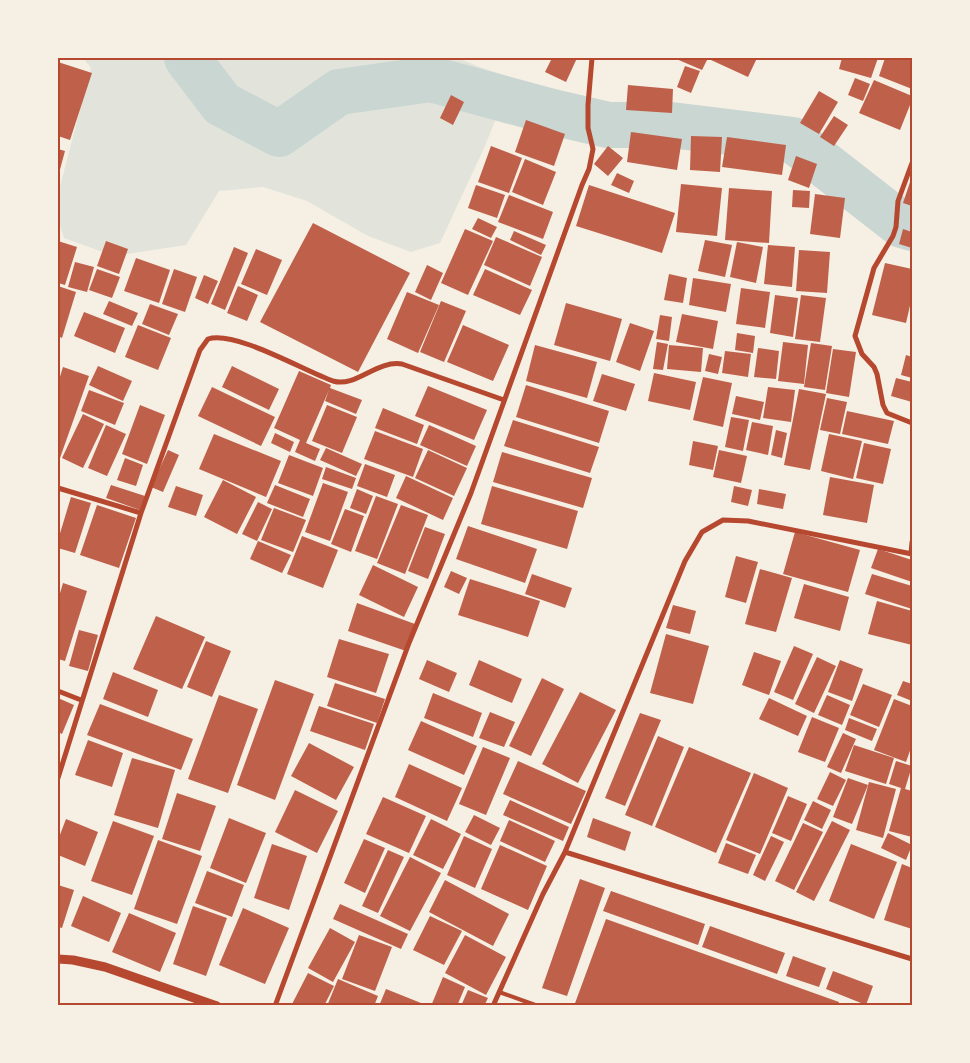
<svg xmlns="http://www.w3.org/2000/svg" width="970" height="1063" viewBox="0 0 970 1063" font-family="Inter,sans-serif">
<rect width="100%" height="100%" fill="#f6efe4"/>
<path fill="#e2e4dc" d="M83,58H458L477,66L512,78L485,146L440,243L411,252L368,236L307,201L263,187L219,191L186,245L114,256L64,238L58,220V194L91,68Z"/>
<g fill="none" stroke-linecap="round" stroke-linejoin="round">
<path stroke="#c9d6d2" stroke-width="46" d="M187,58L222,104L279,134L339,92L431,79L552,112L608,125H671L793,140L902,225L912,228"/>
</g>
<path fill="#bf614a" d="M552,58H577L566,82L545,72Z
M674,58H708L702,70Z
M712,58H757L748,77L711,60Z
M842,58H878L871,78L839,69Z
M885,58H908L912,59V89L879,76Z
M58,62L92,73L70,140L58,136Z
M685,66L700,71L691,93L677,87Z
M855,78L870,84L863,101L848,95Z
M874,80L912,96V100L900,130L859,113Z
M628,85L673,89L672,113L626,110Z
M819,91L838,102L819,134L800,123Z
M451,95L464,102L453,125L440,118Z
M834,116L848,125L834,146L820,137Z
M526,120L565,134L554,166L515,152Z
M631,132L682,139L677,170L627,162Z
M691,136L722,137L720,172L690,170Z
M727,137L786,145L782,175L722,167Z
M491,146L522,158L509,193L478,182Z
M608,146L623,158L608,176L594,164Z
M58,149L65,151L58,177Z
M796,156L817,164L809,188L788,180Z
M525,159L556,172L543,205L512,192Z
M617,173L634,181L629,193L611,185Z
M912,176V206L903,203Z
M681,184L722,188L717,236L676,232Z
M476,185L505,195L497,218L468,208Z
M589,185L675,213L662,253L576,226Z
M729,188L772,191L769,243L725,240Z
M793,190L810,191L809,208L792,207Z
M815,194L845,198L840,238L810,234Z
M509,195L553,212L543,239L498,222Z
M478,218L497,227L491,238L472,229Z
M313,223L410,273L358,372L260,322Z
M465,229L493,241L468,295L441,283Z
M903,229L912,232V248L899,244Z
M514,231L546,245L541,255L510,240Z
M496,237L542,257L530,286L484,265Z
M705,240L732,245L725,277L698,271Z
M58,241L77,247L65,285L58,283Z
M106,241L128,249L119,274L97,266Z
M737,242L763,247L756,283L730,277Z
M768,245L795,247L792,287L764,284Z
M234,247L248,253L225,310L211,304Z
M256,249L282,260L267,295L241,284Z
M799,250L830,252L827,293L796,291Z
M136,258L170,270L159,303L124,291Z
M75,262L94,267L87,292L68,287Z
M885,263L912,269V297L906,323L872,315Z
M427,265L443,273L431,300L415,292Z
M97,269L120,277L112,298L89,290Z
M174,269L197,277L185,312L162,304Z
M485,269L532,290L520,315L473,295Z
M669,274L687,278L683,303L664,300Z
M204,275L218,281L208,304L195,298Z
M693,278L731,284L726,312L689,305Z
M58,286L76,292L62,338L58,336Z
M238,286L258,295L247,321L227,313Z
M741,288L770,292L765,328L736,324Z
M407,292L439,305L418,353L387,339Z
M775,295L798,298L793,337L770,333Z
M801,295L826,298L820,342L795,339Z
M109,301L138,313L132,326L103,314Z
M441,301L466,311L444,362L420,352Z
M566,303L622,319L610,361L554,345Z
M150,304L178,314L169,335L142,324Z
M84,312L125,328L115,353L74,336Z
M682,314L718,321L713,349L676,342Z
M660,315L672,317L669,341L656,339Z
M630,323L654,331L640,371L616,362Z
M138,325L171,338L158,370L125,357Z
M463,325L509,345L493,381L447,362Z
M737,333L755,336L753,353L735,350Z
M657,342L668,344L663,370L653,369Z
M783,342L808,345L804,384L778,381Z
M811,343L832,346L825,390L804,387Z
M535,345L597,362L587,398L526,381Z
M669,345L703,348L701,372L667,369Z
M758,348L779,351L776,379L754,377Z
M833,349L856,352L849,397L826,393Z
M725,351L751,354L748,377L722,373Z
M709,354L722,357L718,374L705,371Z
M906,355L912,357V378L901,375Z
M98,366L132,381L123,401L89,385Z
M232,366L279,389L269,410L222,387Z
M63,367L89,376L60,458L58,457V383Z
M299,371L331,385L330,388L362,400L356,414L325,401L329,390L306,443L320,449L315,461L295,452L300,440L274,428Z
M654,373L696,382L690,410L648,401Z
M602,374L635,384L626,411L593,401Z
M703,377L732,383L723,427L693,420Z
M896,378L912,382V402L891,396Z
M526,385L609,411L599,443L516,417Z
M428,386L487,410L474,440L415,416Z
M212,387L275,417L261,446L198,416Z
M768,387L795,390L791,422L763,418Z
M799,389L826,394L810,470L784,465Z
M89,390L124,403L115,425L81,411Z
M736,396L764,402L760,420L732,414Z
M827,398L847,402L840,434L820,430Z
M140,405L165,415L147,464L122,454Z
M327,405L357,417L342,453L312,441Z
M383,408L424,425L417,444L375,428Z
M847,411L894,421L888,444L842,434Z
M83,414L104,424L83,468L62,458Z
M731,417L749,420L743,451L725,447Z
M513,420L599,447L590,473L504,446Z
M752,422L773,426L768,455L746,450Z
M106,425L126,434L107,476L88,468Z
M429,425L476,446L467,466L420,445Z
M776,430L787,433L782,458L771,455Z
M375,431L423,449L413,477L364,459Z
M275,433L294,442L290,452L271,443Z
M214,434L281,461L266,497L199,469Z
M829,434L862,441L853,479L821,471Z
M693,441L718,446L713,470L689,465Z
M864,443L891,449L883,484L856,478Z
M326,448L362,464L356,476L320,460Z
M168,450L179,455L163,492L151,487Z
M428,450L467,468L454,496L415,478Z
M719,450L747,456L741,483L713,477Z
M502,452L592,478L583,508L493,482Z
M289,455L323,468L313,496L278,483Z
M125,458L143,465L136,486L117,480Z
M365,464L395,475L387,497L357,486Z
M326,467L356,478L352,489L322,479Z
M406,476L453,498L443,520L396,498Z
M830,477L874,485L867,523L823,515Z
M223,480L256,497L237,534L204,517Z
M323,483L348,492L330,541L305,532Z
M111,485L145,496L140,510L106,498Z
M275,485L310,499L303,517L267,503Z
M176,486L203,495L196,516L168,507Z
M492,486L578,511L567,549L481,524Z
M734,486L752,490L748,506L731,502Z
M357,489L373,496L366,514L350,508Z
M759,489L786,494L783,509L757,504Z
M376,496L398,504L377,559L355,551Z
M71,497L91,503L75,553L58,548V540Z
M258,502L272,509L257,541L242,534Z
M97,505L136,518L119,568L80,555Z
M401,505L428,515L405,574L377,563Z
M274,508L306,520L293,552L261,540Z
M345,509L364,516L351,552L331,544Z
M468,526L537,549L525,583L456,559Z
M425,527L445,534L428,579L408,571Z
M795,532L860,550L848,592L783,574Z
M302,536L338,550L323,588L287,574Z
M258,541L291,555L282,573L250,559Z
M878,549L912,560V582L871,568Z
M736,556L758,562L746,603L725,597Z
M373,565L418,587L404,617L359,595Z
M760,569L792,578L776,632L745,624Z
M451,571L467,578L459,594L444,587Z
M532,574L572,588L565,608L525,594Z
M872,574L912,586V609L865,594Z
M470,579L540,601L528,637L458,615Z
M63,583L87,591L65,661L58,659V600Z
M804,584L849,597L840,631L794,618Z
M877,601L912,611V645L868,634Z
M357,603L415,624L406,651L348,631Z
M673,605L696,611L690,634L666,628Z
M156,616L205,637L182,689L133,669Z
M79,630L98,635L88,671L69,666Z
M666,634L709,646L693,704L650,693Z
M339,639L389,654L376,693L327,677Z
M206,641L231,651L212,697L187,687Z
M794,646L813,654L793,700L774,692Z
M754,652L781,661L769,695L742,685Z
M817,657L836,666L814,713L795,704Z
M427,660L457,673L449,692L419,679Z
M479,660L522,679L512,703L469,685Z
M840,660L863,669L852,701L828,692Z
M113,672L158,690L148,717L103,699Z
M542,678L564,689L531,756L509,746Z
M275,680L314,694L275,800L237,785Z
M903,681L912,684V701L897,695Z
M335,683L385,699L377,723L327,706Z
M863,684L892,695L879,727L850,715Z
M580,692L616,710L578,783L542,764Z
M433,693L482,713L473,737L424,718Z
M219,695L258,709L228,793L188,779Z
M827,695L850,705L842,725L818,715Z
M58,698L74,705L62,734L58,732Z
M769,698L807,716L798,736L759,719Z
M894,699L912,706V745L906,762L874,750Z
M100,704L193,739L181,770L87,735Z
M319,706L374,724L365,750L310,731Z
M490,712L515,722L504,747L479,738Z
M640,713L661,720L625,806L605,798Z
M812,717L839,728L825,762L798,752Z
M849,718L877,729L872,741L845,730Z
M421,721L477,746L464,775L408,750Z
M843,733L856,739L841,773L827,767Z
M658,736L684,747L652,826L625,815Z
M88,740L123,753L112,787L75,775Z
M309,743L354,767L336,800L291,776Z
M854,745L894,758L886,784L845,771Z
M483,747L510,758L486,815L459,804Z
M689,747L751,773L716,853L655,827Z
M132,758L175,770L158,828L114,815Z
M518,761L586,791L571,824L503,794Z
M896,761L912,766L905,789L912,791V837L889,831L901,788L889,784Z
M409,764L462,788L447,821L395,797Z
M830,772L846,780L833,806L817,799Z
M754,773L788,788L760,854L726,840Z
M848,778L868,785L852,824L833,817Z
M869,782L896,789L883,838L856,830Z
M295,790L338,811L317,853L275,832Z
M177,793L216,806L200,851L162,839Z
M788,796L807,804L791,841L772,833Z
M383,797L426,816L409,853L366,834Z
M510,800L569,827L563,841L503,815Z
M813,801L831,810L822,829L804,820Z
M474,815L500,828L491,845L465,832Z
M229,818L266,833L246,883L210,868Z
M593,818L631,832L625,851L587,837Z
M66,819L98,832L85,866L58,855V840Z
M431,819L461,834L443,869L413,855Z
M509,820L555,841L545,862L500,841Z
M113,821L154,836L132,895L91,881Z
M832,821L850,830L814,901L796,892Z
M803,823L823,832L794,890L775,881Z
M888,833L912,845L906,860L881,848Z
M464,836L492,849L475,888L447,875Z
M771,836L784,842L765,881L753,875Z
M364,839L385,848L365,893L344,883Z
M158,840L202,856L177,924L134,909Z
M726,843L756,855L748,874L718,863Z
M272,844L307,856L289,910L254,898Z
M851,844L897,862L874,919L829,901Z
M500,845L547,866L528,910L481,889Z
M388,850L404,857L378,913L362,906Z
M410,857L441,873L410,931L380,916Z
M902,864L912,868V929L884,920Z
M207,871L244,885L232,917L195,903Z
M580,879L605,888L567,996L542,988Z
M445,880L509,914L493,946L429,912Z
M58,885L74,890L62,928L58,927Z
M611,891L705,924L698,945L603,911Z
M83,896L121,913L109,942L71,926Z
M340,904L408,934L401,949L333,919Z
M193,906L227,918L206,976L173,964Z
M243,908L289,928L265,984L219,965Z
M129,913L176,933L160,972L112,952Z
M430,916L462,931L444,965L413,950Z
M606,919L839,1002L838,1006H574Z
M710,926L785,953L777,974L702,947Z
M330,928L355,942L333,982L308,968Z
M359,935L392,947L375,991L342,979Z
M465,935L506,957L486,995L445,973Z
M793,956L826,968L819,987L786,976Z
M833,971L873,986L866,1005L826,989Z
M308,973L334,986L324,1006H291Z
M443,977L465,987L457,1006H431Z
M338,979L378,996L374,1006H327Z
M386,989L426,1005V1006H379Z
M468,990L488,998L484,1006H461Z"/>
<g fill="none" stroke-linecap="round" stroke-linejoin="round">
<path stroke="#b5482f" stroke-width="4" d="M499,992L538,1006"/>
<path stroke="#b5482f" stroke-width="5" d="M912,163L898,201L896,227L893,236L874,268L855,336L862,354L874,367L877,374L883,405L887,413L912,423
M58,488L141,513
M911,554L912,542
M58,691L81,700
M58,778L141,513L200,350L208,339C235,330 304,371 333,381C356,388 376,360 402,364L504,400
M565,852L685,561L702,532L723,520L748,521L912,554
M275,1006L409,643L471,493L582,185L589,169L593,149L588,128V105L592,58
M493,1006L543,894L565,852L912,959"/>
<path stroke="#b5482f" stroke-width="9" d="M58,959L73,960L105,967L217,1006"/>
</g>
<rect width="970" height="1063" fill="none" stroke="#f6efe4" stroke-width="118"/>
<rect x="59" y="59" width="852" height="945" fill="none" stroke="#b5482f" stroke-width="2"/>
</svg>
